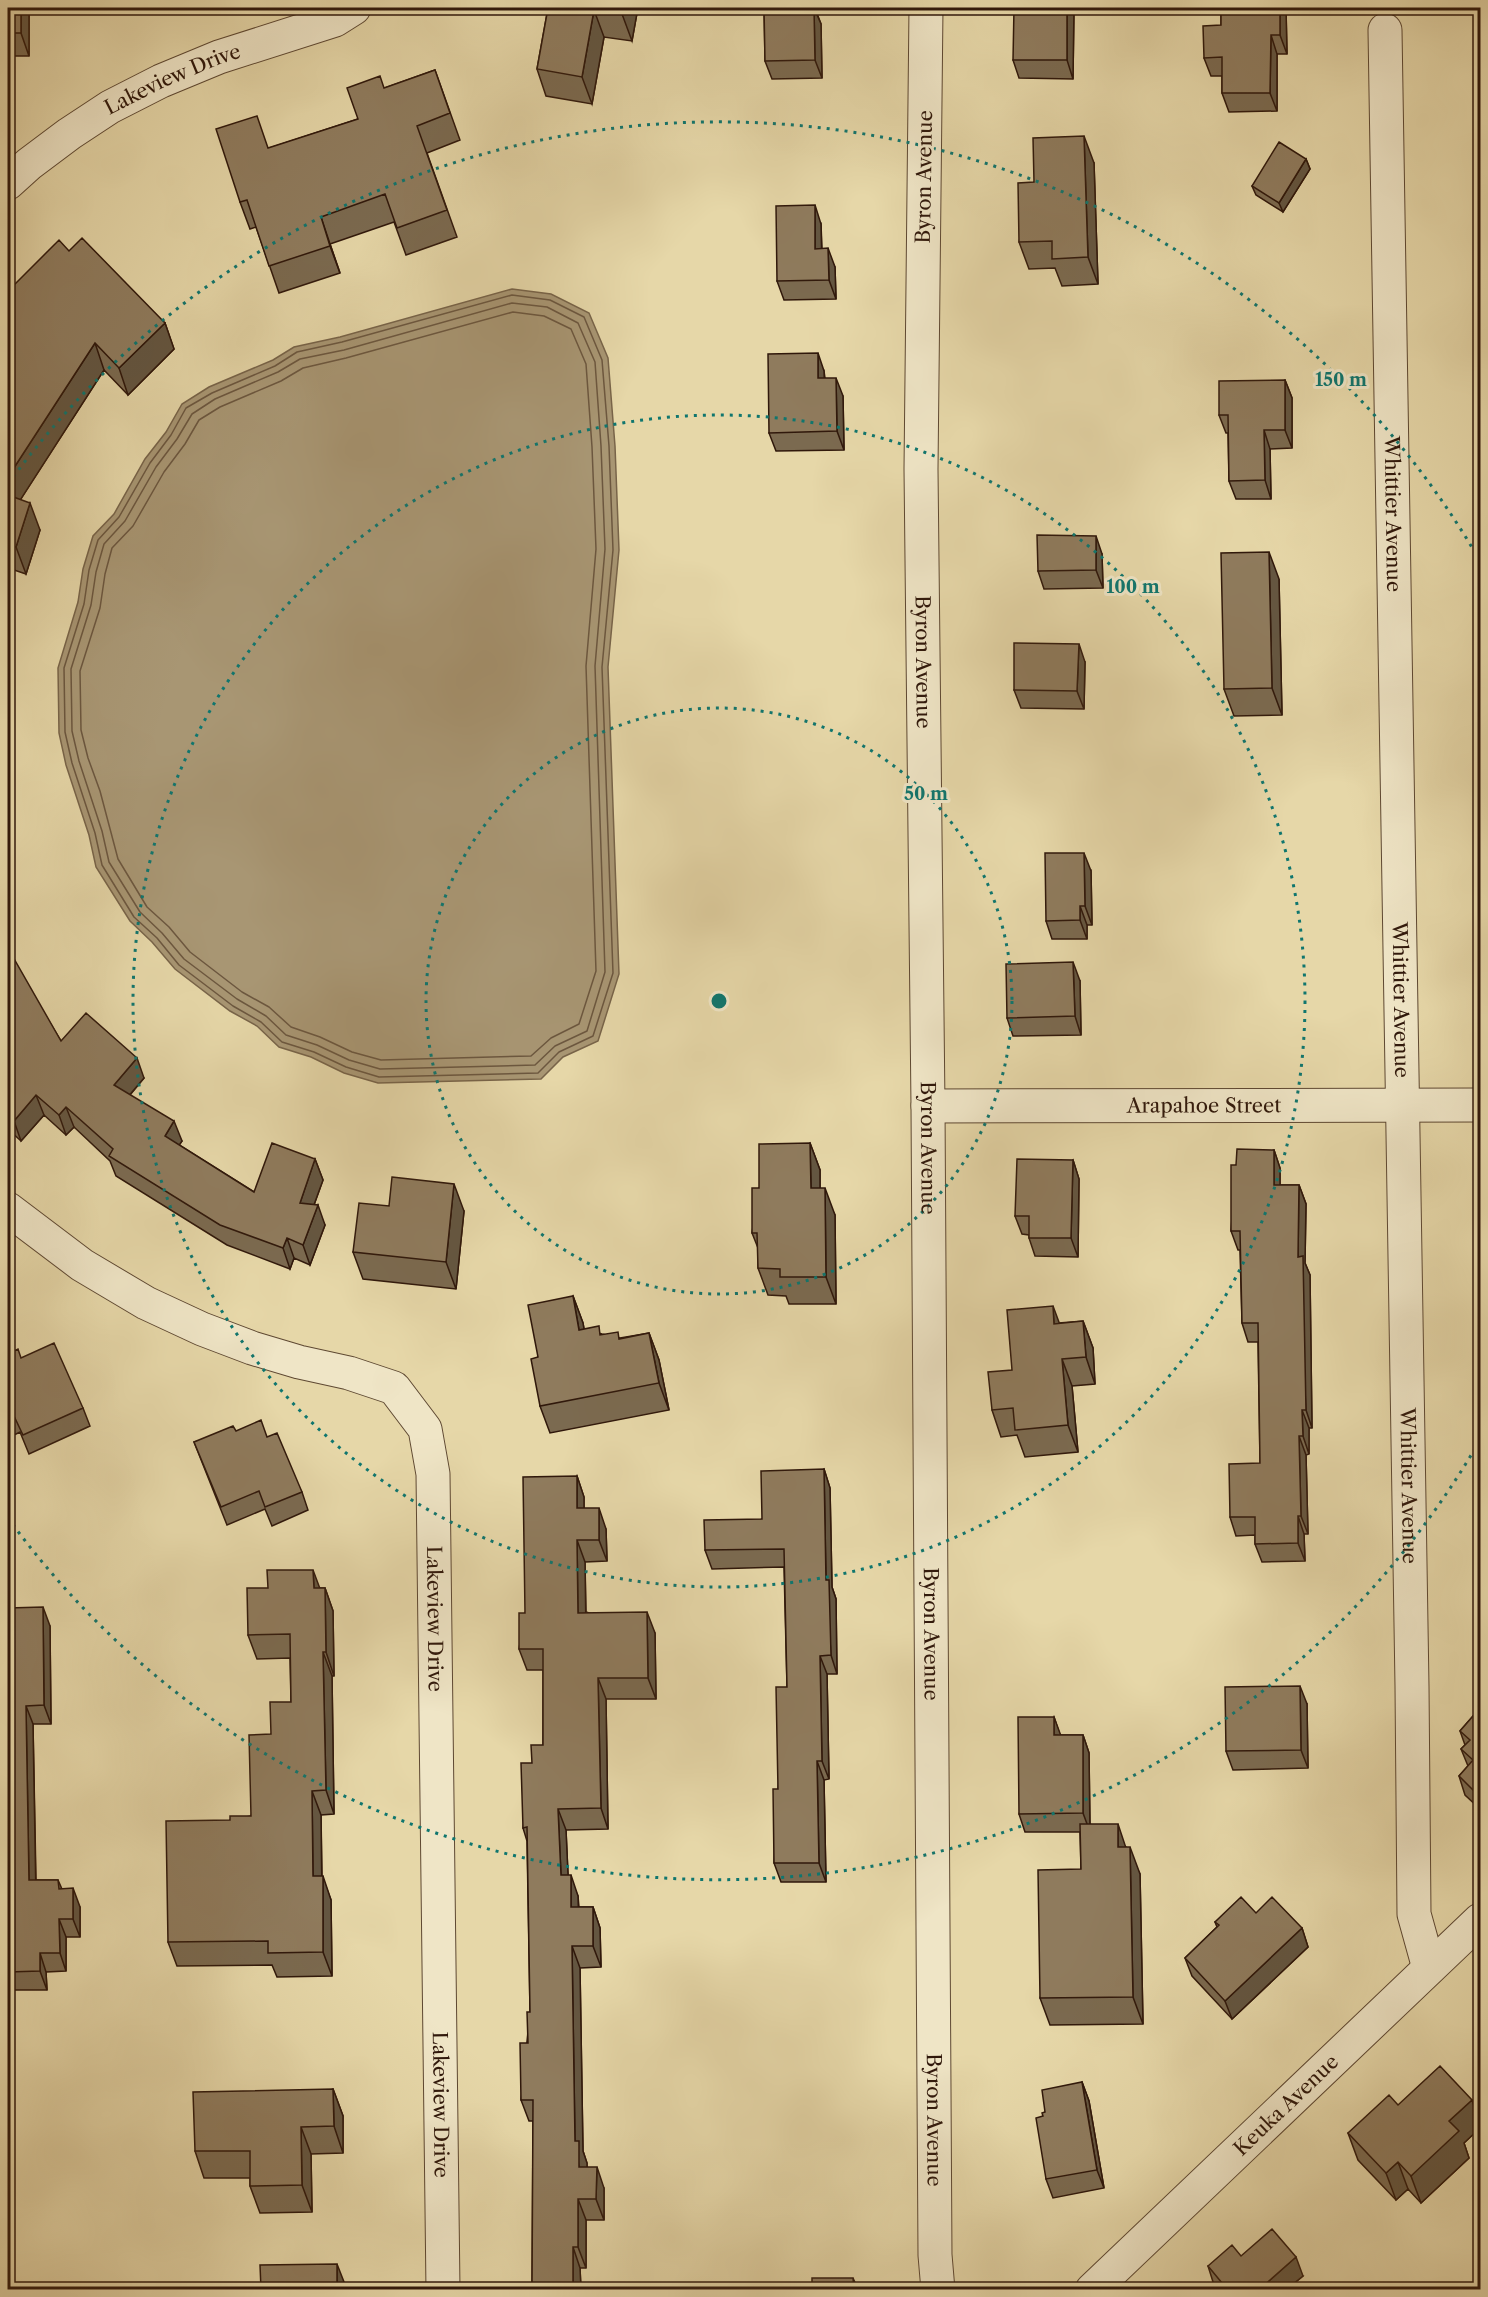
<svg xmlns="http://www.w3.org/2000/svg" width="1488" height="2297" viewBox="0 0 1488 2297" font-family="'Libre Caslon Text',serif">
<rect width="100%" height="100%" fill="#e6d7a8"/>
<filter id="stains"><feTurbulence type="fractalNoise" baseFrequency=".00333" numOctaves="4"/><feColorMatrix values="0 0 0 0 .2 0 0 0 0 .09 0 0 0 0 .02 0 0 0 .5 -.17"/></filter>
<radialGradient id="worn" r=".72"><stop offset=".6" stop-color="#630" stop-opacity="0"/><stop offset="1" stop-color="#630" stop-opacity=".3"/></radialGradient>
<path fill="#a89673" stroke="#786449" stroke-width="1.5" d="M512,289L551,294L589,313L608,358L615,446L619,550L608,667L619,974L598,1041L563,1057L541,1079L378,1083L344,1073L311,1057L279,1047L257,1026L230,1011L175,969L152,942L130,921L96,867L89,835L66,765L59,733L58,668L78,602L83,569L93,536L114,514L145,459L166,432L182,404L209,387L273,360L294,347L340,337Z"/>
<g fill="none" stroke-linecap="round" stroke-linejoin="round">
<path stroke="#6c573f" stroke-width="1.5" d="M512,295L550,300L584,317L602,360L609,446L613,550L602,667L613,973L593,1036L559,1052L538,1073L379,1077L346,1067L314,1052L282,1042L261,1022L233,1006L179,965L157,938L134,917L102,865L95,833L72,763L65,732L64,668L84,604L89,570L98,540L119,517L150,463L171,435L186,408L212,393L275,366L297,352L342,342Z
M512,303L547,307L578,323L595,362L601,446L605,549L595,666L605,972L587,1031L555,1046L535,1065L380,1069L349,1060L317,1045L286,1035L266,1016L237,999L184,959L162,933L140,912L109,862L102,831L79,761L72,731L71,669L91,605L96,572L104,544L125,521L156,467L177,439L192,414L215,399L278,372L300,359L344,350Z
M513,312L544,316L571,329L586,364L592,447L596,549L586,666L596,971L579,1024L551,1038L531,1056L381,1060L352,1052L320,1037L291,1027L269,1007L242,992L190,952L169,927L147,907L118,859L100,791L88,758L81,730L80,671L100,608L105,574L112,548L133,526L164,472L185,444L199,420L220,407L281,381L303,368L346,358Z"/>
<defs>
<g id="minor">
<path id="s1" d="M926,8L921,469L928,1106L935,2255L938,2290"/>
<path id="s2" d="M1385,30L1412,1686L1414,1914L1429,1968"/>
<path id="s3" d="M8,183L29,164L69,134L110,107L161,81L219,57L335,20L354,8"/>
<path id="s4" d="M928,1106L1480,1105"/>
<path id="s5" d="M8,1209L82,1265L146,1303L202,1329L252,1348L299,1362L349,1373L394,1388L425,1429L433,1474L443,2290"/>
<path id="s6" d="M1092,2290L1480,1920"/>
</g>
</defs>
<use href="#minor" stroke="#5e4832" stroke-width="35"/>
<use href="#minor" stroke="#efe5c6" stroke-width="33"/>
</g>
<path fill="#7b6a50" stroke="#30180b" stroke-width="1.5" d="M8,8H29V56H8Z
M548,8H635L637,13L632,41L604,37L592,104L546,96L537,69Z
M764,8H815L821,24L822,78L772,79L765,61Z
M1074,8L1073,79L1019,78L1013,60Z
M1221,8H1286L1287,54H1277V111L1229,112L1222,93V76H1211L1204,58L1221,25Z
M1480,40V98L1476,85Z
M435,70L460,140L427,153L457,237L406,255L394,222L330,244L340,273L279,293L256,227L250,229L240,202L269,148L358,119L385,88Z
M1306,159L1310,169L1283,212L1256,195L1252,186Z
M1094,163L1098,284L1062,286L1055,268L1029,269L1019,242L1034,182Z
M821,224L822,249L835,267L836,299L784,300L777,281Z
M69,251L165,323L174,349L128,395L104,370L20,500L40,530L26,574L8,568V291Z
M824,371L825,378L843,396L844,450L776,451L769,433Z
M1285,380L1292,398V448L1270,449L1271,499H1236L1229,481L1228,433H1226L1219,415Z
M1102,554L1103,588L1044,589L1038,571Z
M1279,579L1282,715L1234,716L1224,689Z
M1085,662L1084,709L1021,708L1014,690Z
M1091,871L1092,925H1087V939H1052L1046,921Z
M8,953L61,1041L144,1078L130,1095L182,1141L179,1145L254,1192L315,1159L323,1180L314,1205L325,1225L310,1265L294,1258L290,1269L227,1245L116,1176L110,1161L74,1127L66,1135L44,1115L21,1141L8,1129Z
M1080,981L1081,1035L1013,1036L1007,1018Z
M810,1143L820,1170V1188L835,1215L836,1304H789L786,1296L768,1295L758,1268V1248L752,1233L759,1188Z
M1274,1150L1280,1168V1185H1299L1306,1204L1305,1263L1310,1275L1312,1428H1309V1454L1306,1455L1308,1534H1304L1305,1561L1262,1562L1255,1544V1535L1236,1536L1230,1517L1260,1463L1258,1342H1248L1242,1323L1240,1250H1238L1231,1231L1236,1165Z
M1073,1160L1079,1179L1078,1257L1035,1256L1029,1238V1235L1022,1234L1015,1216Z
M389,1206L464,1211L456,1289L363,1279L353,1252Z
M573,1296L583,1323L584,1329L602,1334L620,1338L649,1333L659,1360L669,1410L550,1433L540,1406L538,1357Z
M1083,1321L1093,1348L1095,1384L1072,1386L1078,1452L1025,1457L1017,1435L1001,1437L992,1410L1012,1370L1059,1323Z
M8,1354L21,1358L83,1408L90,1426L29,1454L20,1432L8,1438Z
M236,1431L267,1437L302,1492L308,1510L272,1526L265,1509L227,1525L194,1442Z
M824,1469L830,1488L832,1587L836,1599L837,1674H827L829,1779L824,1780L826,1882H781L774,1863L778,1789L787,1687L784,1567L712,1569L705,1550L762,1519Z
M577,1476L584,1497V1508L606,1529L607,1561L585,1562L586,1612L655,1633L656,1699H606L608,1829L566,1830L568,1875L578,1896L579,1907H593L600,1928L601,1967L580,1968L583,2151L587,2163V2167L604,2188V2220H586V2268H580L581,2289H532L533,2121H529L521,2100L530,2012L527,1841L523,1828L532,1763L543,1745V1670H527L519,1649L525,1613Z
M320,1588H325L333,1611L334,1676H332L334,1814L321,1815L322,1876L331,1900L332,1976L277,1977L272,1965L177,1966L168,1942L230,1820L251,1816L271,1734L291,1702L290,1658L257,1659L248,1635Z
M8,1608L50,1626L51,1724H33L36,1880H58L62,1889L80,1907V1937H66V1971L46,1972L47,1990H8Z
M1307,1704L1308,1768L1233,1770L1226,1751Z
M1480,1708V1809L1465,1795L1459,1776L1468,1766L1461,1749L1465,1745L1460,1731Z
M1054,1717L1060,1735H1083L1089,1753L1090,1824L1126,1847L1140,1874L1143,2024L1050,2025L1040,1998L1081,1869L1080,1832H1025L1019,1814Z
M1256,1913L1302,1928L1308,1947L1232,2019L1192,1976L1185,1958L1217,1927L1215,1922Z
M1082,2082L1089,2101L1104,2188L1053,2198L1046,2179L1043,2116L1045,2112Z
M333,2089L343,2116V2153L311,2154L312,2212L260,2213L250,2186V2178H204L195,2151Z
M1472,2100L1480,2124V2128L1464,2143L1469,2158L1421,2203L1408,2189L1396,2200L1358,2160L1348,2133L1398,2105Z
M1241,2256L1303,2276L1287,2289H1218L1214,2285L1208,2266Z"/>
<path fill="#645641" stroke="#30180b" stroke-width="1.5" d="M21,8H29V56L21,33Z
M624,8H635L637,13L632,41L622,14Z
M814,8L821,24L822,78L815,60Z
M1067,8H1074L1073,79L1067,60Z
M1280,8H1286L1287,54L1280,35Z
M594,10L604,37L592,104L582,77Z
M1271,35L1277,54V111L1270,93Z
M1084,136L1094,163L1098,284L1088,257Z
M1306,159L1310,169L1283,212L1279,203Z
M815,205L821,224L822,267L815,249Z
M321,217L330,244L340,273L330,246Z
M828,248L835,267L836,299L829,280Z
M165,323L174,349L128,395L119,368Z
M95,343L104,370L8,519V477Z
M818,353L824,371L825,396L818,378Z
M836,378L843,396L844,450L837,431Z
M1285,380L1292,398V448L1285,430Z
M1264,430L1270,449L1271,499L1265,480Z
M30,503L40,530L26,574L16,547Z
M1096,536L1102,554L1103,588L1096,570Z
M1269,552L1279,579L1282,715L1272,688Z
M1079,644L1085,662L1084,709L1077,691Z
M1084,853L1091,871L1092,925L1085,906Z
M1080,906L1087,925V939L1080,920Z
M1073,962L1080,981L1081,1035L1075,1016Z
M137,1058L144,1078L121,1105L114,1085Z
M36,1095L44,1115L21,1141L14,1121Z
M66,1107L74,1127L66,1135L59,1115Z
M174,1121L182,1141L172,1156L165,1136Z
M810,1143L820,1170V1215L811,1188Z
M1274,1150L1280,1168V1204L1274,1185Z
M315,1159L323,1180L307,1224L300,1203Z
M1073,1160L1079,1179L1078,1257L1071,1238Z
M454,1184L464,1211L456,1289L446,1262Z
M1299,1185L1306,1204L1305,1263L1310,1275L1312,1428L1306,1410L1298,1257Z
M825,1188L835,1215L836,1304L826,1277Z
M318,1205L325,1225L310,1265L303,1245Z
M287,1238L294,1258L290,1269L283,1248Z
M573,1296L583,1323L589,1357L579,1330Z
M1053,1306L1063,1333L1054,1324Z
M1083,1321L1093,1348L1095,1384L1086,1357Z
M649,1333L659,1360L669,1410L659,1383Z
M1062,1359L1072,1386L1078,1452L1068,1425Z
M1302,1410L1309,1428V1454L1303,1436Z
M1299,1436L1306,1455L1308,1534L1301,1516Z
M824,1469L830,1488L832,1587L836,1599L837,1674L831,1655L826,1580Z
M577,1476L584,1497V1530L577,1508Z
M599,1508L606,1529L607,1561L599,1540Z
M1298,1516L1304,1534L1305,1561L1298,1543Z
M577,1540L585,1562L586,1634L578,1613Z
M313,1570L322,1594L314,1588Z
M325,1588L333,1611L334,1676L326,1652Z
M43,1607L50,1626L51,1724L44,1705Z
M647,1612L655,1633L656,1699L648,1678Z
M323,1652L332,1676L334,1814L326,1790Z
M820,1656L827,1674L829,1779L822,1761Z
M598,1678L606,1699L608,1829L601,1808Z
M1300,1686L1307,1704L1308,1768L1301,1750Z
M26,1706L33,1724L36,1899L29,1880Z
M1054,1717L1061,1736L1054,1735Z
M1083,1735L1089,1753L1090,1832L1083,1813Z
M817,1761L824,1780L826,1882L819,1863Z
M312,1791L321,1815L322,1900L313,1876Z
M558,1809L566,1830L569,1896L561,1875Z
M1118,1824L1127,1851L1118,1847Z
M1130,1847L1140,1874L1143,2024L1133,1997Z
M571,1875L578,1896L579,1928L571,1907Z
M323,1876L331,1900L332,1976L323,1952Z
M73,1888L80,1907V1937L73,1919Z
M593,1907L600,1928L601,1967L593,1946Z
M59,1919L66,1937V1971L60,1953Z
M1302,1928L1308,1947L1232,2019L1225,2001Z
M572,1946L580,1968L583,2151L587,2163V2188L579,2167L575,2141Z
M40,1953L46,1972L47,1990L40,1971Z
M1082,2082L1089,2101L1104,2188L1097,2170Z
M333,2089L343,2116V2153L334,2126Z
M1472,2100L1480,2124V2128L1464,2143L1469,2158L1421,2203L1411,2176L1449,2121Z
M301,2127L311,2154L312,2212L302,2185Z
M1398,2162L1408,2189L1396,2200L1386,2173Z
M597,2167L604,2188V2220L596,2199Z
M578,2199L586,2220V2268L578,2247Z
M573,2247L580,2268L581,2289H573Z
M1296,2257L1303,2276L1287,2289H1260Z
M337,2264L344,2282V2289H337Z
M853,2278L858,2289H854Z"/>
<path fill="#8f7b5d" stroke="#30180b" stroke-width="1.5" d="M8,8H21V33H8Z
M548,8H624L622,14L594,10L582,77L537,69Z
M764,8H814L815,60L765,61Z
M1014,8H1067V60H1013Z
M1221,8H1280V35H1271L1270,93H1222V57L1204,58L1203,26L1221,25Z
M1480,40V85H1476V41Z
M435,70L450,113L417,126L447,210L397,228L385,194L321,217L330,246L269,266L247,200L240,202L216,129L257,116L268,148L358,119L347,88L380,76L384,88Z
M1084,136L1088,257L1052,259V241L1019,242L1018,183L1034,182L1033,138Z
M1279,142L1306,159L1279,203L1252,186Z
M815,205V249L828,248L829,280L777,281L776,206Z
M82,238L165,323L119,368L95,343L8,477V291L59,240L69,251Z
M818,353V378H836L837,431L769,433L768,354Z
M1285,380V430H1264L1265,480L1229,481L1228,415H1219V381Z
M8,495L30,503L16,547L8,544Z
M1037,535L1096,536V570L1038,571Z
M1269,552L1272,688L1224,689L1221,553Z
M1014,643L1079,644L1077,691L1014,690Z
M1045,853H1084L1085,906H1080V920L1046,921Z
M8,953L11,958L13,957L61,1041L86,1013L137,1058L114,1085L174,1121L165,1136L254,1192L272,1143L315,1159L300,1203L318,1205L303,1245L287,1238L283,1248L220,1225L109,1156L113,1149L66,1107L59,1115L36,1095L14,1121L8,1115Z
M1073,962L1075,1016L1007,1018L1006,964Z
M810,1143L811,1188H825L826,1277H780V1269L758,1268L757,1233H752V1188H759V1144Z
M1237,1149L1274,1150V1185H1299L1298,1257L1303,1256L1306,1410H1302L1303,1436H1299L1301,1516H1298V1543L1255,1544V1517H1230L1229,1464L1260,1463L1258,1323H1242L1240,1231H1231V1165H1236Z
M1017,1159L1073,1160L1071,1238H1029V1216H1015Z
M392,1177L454,1184L446,1262L353,1252L359,1203L389,1206Z
M573,1296L579,1330L599,1326L600,1335L618,1332L619,1339L649,1333L659,1383L540,1406L531,1359L538,1357L528,1305Z
M1053,1306L1054,1324L1083,1321L1086,1357L1062,1359L1068,1425L1015,1430L1013,1408L992,1410L988,1372L1012,1370L1007,1310Z
M54,1343L83,1408L23,1435L13,1414L8,1416V1354L18,1349L21,1358Z
M261,1420L267,1437L277,1433L302,1492L265,1507L259,1491L221,1507L194,1442L233,1426L236,1431Z
M824,1469L826,1580H829L831,1655L820,1656L822,1761H817L819,1863H774L773,1789H778L776,1687H787L784,1549L705,1550L704,1520L762,1519L761,1471Z
M577,1476V1508H599V1540H577L578,1613L647,1612L648,1678H598L601,1808L558,1809L561,1875H571V1907H593V1946H572L575,2141H579V2167H597L596,2199H578V2247H573V2289H532L533,2100H521L520,2043H528L527,2012H530L527,1827L523,1828L521,1763H532L531,1745H543V1649H519V1613H525L523,1477Z
M267,1570H313L314,1588H325L326,1652H323L326,1790L312,1791L313,1876H323V1952L268,1953V1941L168,1942L166,1821L230,1820V1816H251L249,1735L271,1734L270,1702H291L290,1634L248,1635L247,1588H268Z
M43,1607L44,1705L26,1706L29,1880H58L59,1889L73,1888V1919H59L60,1953H40V1971L8,1972V1608Z
M1300,1686L1301,1750L1226,1751L1225,1687Z
M1480,1708V1797L1459,1776L1473,1760L1461,1749L1470,1740L1460,1731Z
M1018,1717H1054V1735H1083V1813L1019,1814Z
M1080,1824H1118V1847H1130L1133,1997L1040,1998L1038,1870L1081,1869Z
M1241,1897L1256,1913L1272,1897L1302,1928L1225,2001L1185,1958L1219,1925L1215,1922Z
M1440,2066L1472,2100L1449,2121L1459,2131L1411,2176L1398,2162L1386,2173L1348,2133L1389,2095L1398,2105Z
M1082,2082L1097,2170L1046,2179L1036,2118L1043,2116L1042,2113L1045,2112L1042,2090Z
M333,2089L334,2126L301,2127L302,2185L250,2186V2151H195L193,2092Z
M1272,2229L1296,2257L1260,2289H1227L1208,2266L1232,2245L1241,2256Z
M337,2264V2289H261L260,2265Z
M812,2278H853L854,2289H812Z"/>
<g fill="none" stroke="#0f766e" stroke-width="3" stroke-dasharray="3 6">
<circle cx="719" cy="1001" r="293"/>
<circle cx="719" cy="1001" r="586"/>
<path d="M1480 1440A879 879 0 0 1 8 1518M8 484A879 879 0 0 1 1480 561"/>
</g>
<g text-anchor="middle" stroke-width="6" stroke-linejoin="round" paint-order="stroke">
<g font-size="20" fill="#30180b" stroke="#efe5c6">
<text dy="7" stroke="none"><textPath href="#s3" startOffset="196">Lakeview Drive</textPath></text>
<text transform="translate(924 177) rotate(-89)" y="7">Byron Avenue</text>
<text dy="7" stroke="none"><textPath href="#s2" startOffset="484">Whittier Avenue</textPath></text>
<text dy="7" stroke="none"><textPath href="#s1" startOffset="654">Byron Avenue</textPath></text>
<text dy="7" stroke="none"><textPath href="#s2" startOffset="970">Whittier Avenue</textPath></text>
<text dy="7" stroke="none"><textPath href="#s4" startOffset="276">Arapahoe Street</textPath></text>
<text dy="7" stroke="none"><textPath href="#s1" startOffset="1140">Byron Avenue</textPath></text>
<text dy="7" stroke="none"><textPath href="#s2" startOffset="1456">Whittier Avenue</textPath></text>
<text dy="7" stroke="none"><textPath href="#s5" startOffset="672">Lakeview Drive</textPath></text>
<text dy="7" stroke="none"><textPath href="#s1" startOffset="1626">Byron Avenue</textPath></text>
<text dy="7" stroke="none"><textPath href="#s5" startOffset="1158">Lakeview Drive</textPath></text>
<text dy="7" stroke="none"><textPath href="#s6" startOffset="268">Keuka Avenue</textPath></text>
<text dy="7" stroke="none"><textPath href="#s1" startOffset="2112">Byron Avenue</textPath></text>
</g>
</g>
<circle cx="719" cy="1001" r="9" fill="#0f766e" stroke="#efe5c6" stroke-width="3"/>
<g font-size="18" text-anchor="middle" font-weight="bold" fill="#0f766e" stroke="#efe5c6" stroke-width="6" stroke-linejoin="round" paint-order="stroke">
<text x="1341" y="386">150 m</text>
<text x="1133" y="593">100 m</text>
<text x="926" y="800">50 m</text>
</g>
<rect width="1488" height="2297" fill="none" stroke="#e6d7a8" stroke-width="30"/>
<rect x="9" y="9" width="1470" height="2279" fill="none" stroke="#30180b" stroke-width="3"/>
<rect x="15" y="15" width="1458" height="2267" fill="none" stroke="#30180b" stroke-width="1.5"/>
<rect width="100%" height="100%" filter="url(#stains)"/>
<rect width="100%" height="100%" fill="url(#worn)"/>
</svg>
